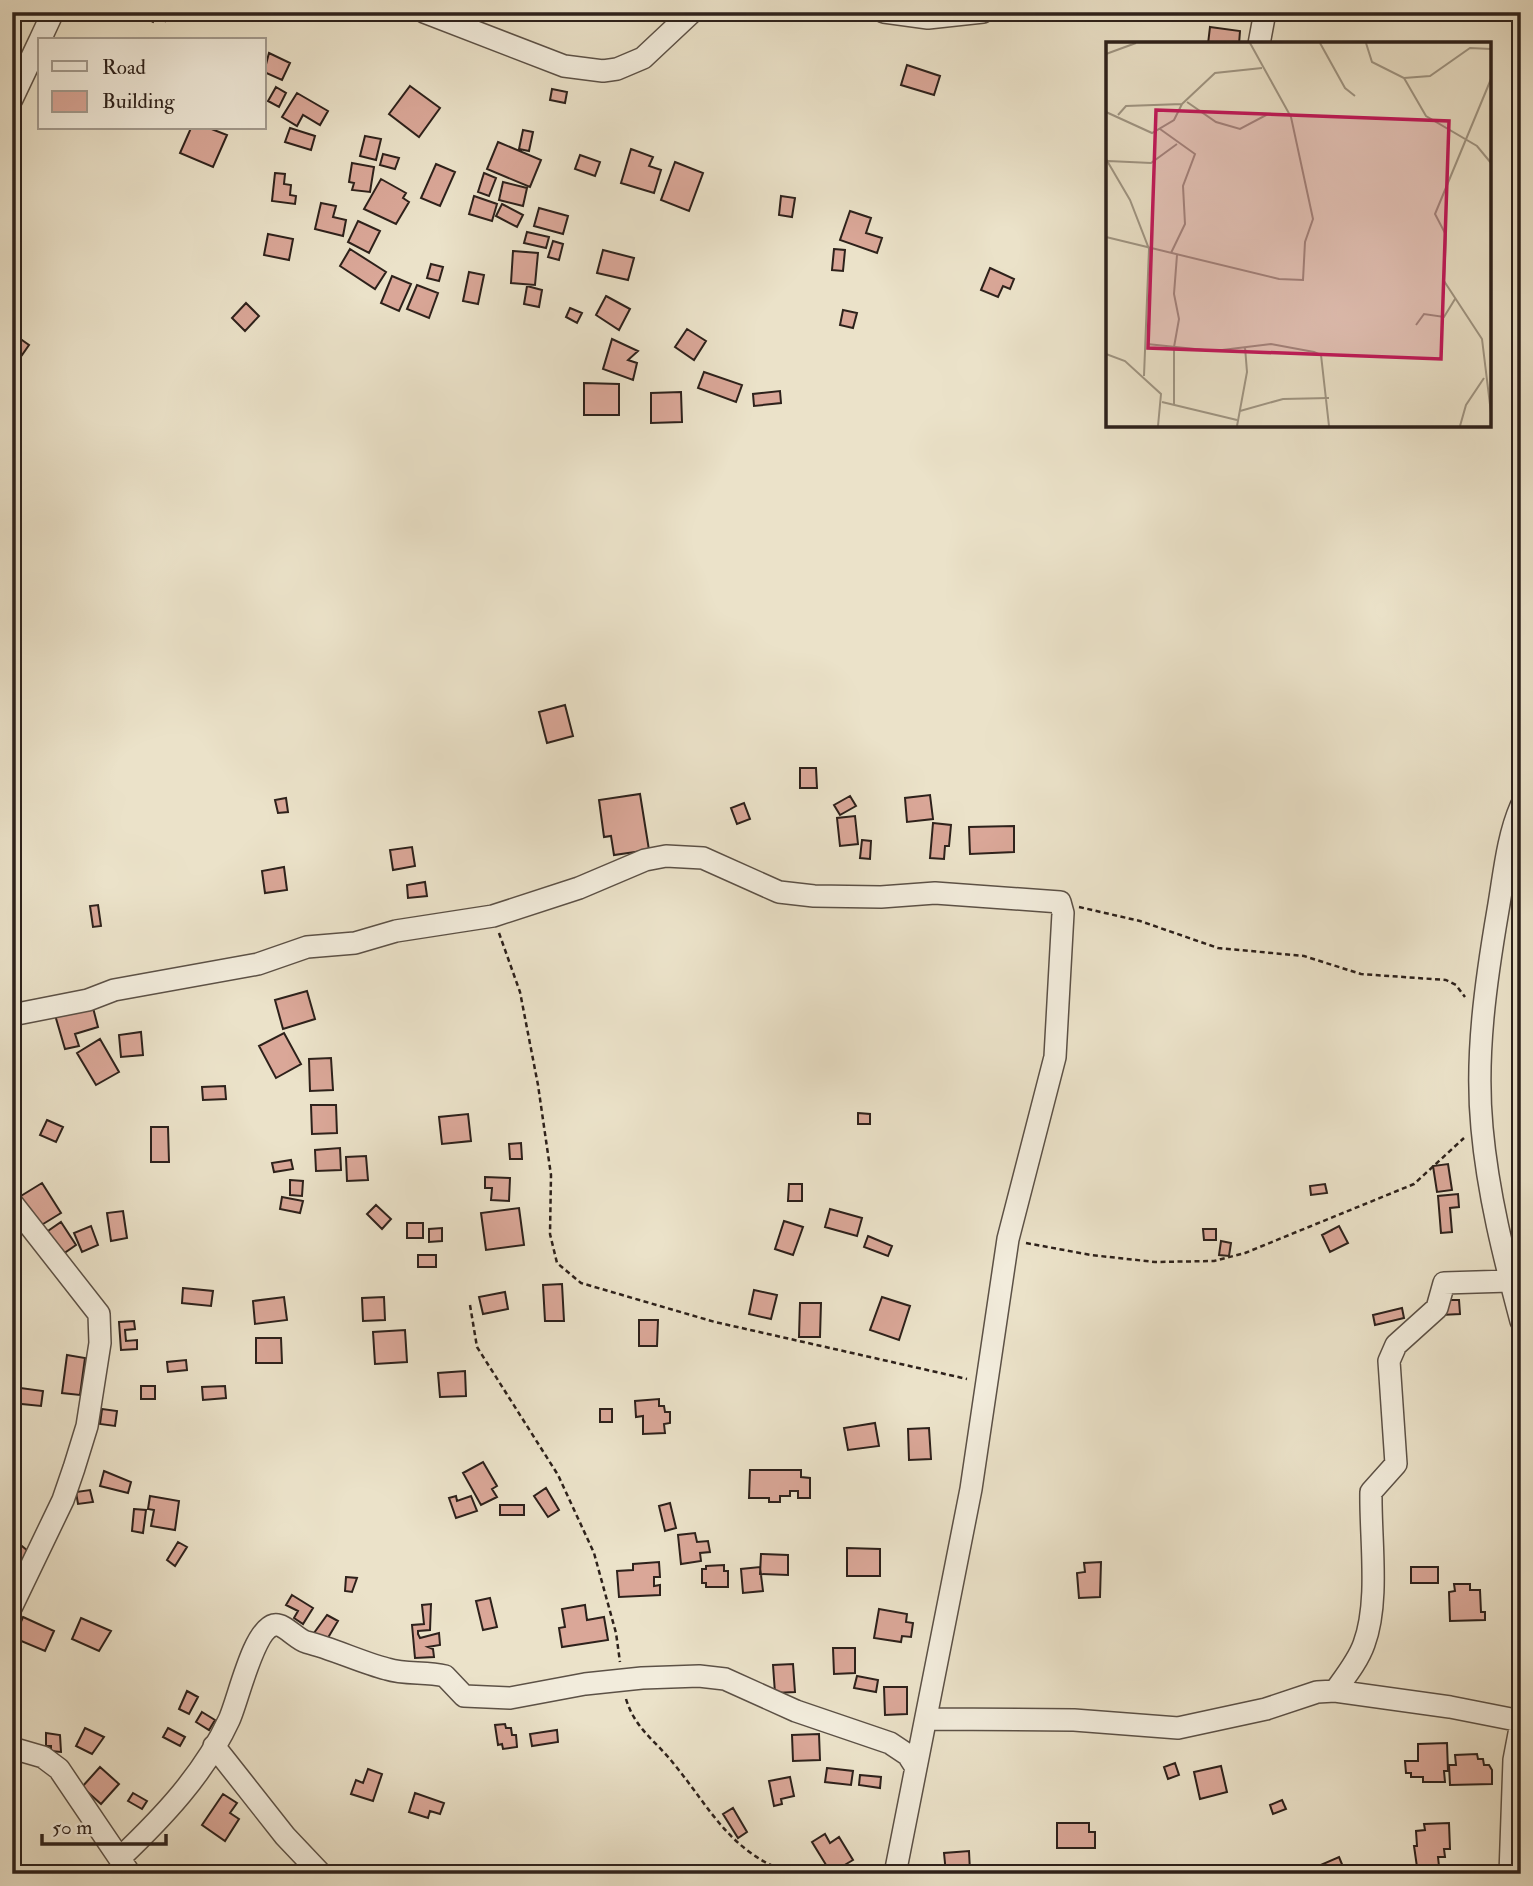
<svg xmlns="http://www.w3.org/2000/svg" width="1533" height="1886" viewBox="0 0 1533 1886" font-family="'IM FELL Double Pica',serif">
<rect width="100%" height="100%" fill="#ebe2c9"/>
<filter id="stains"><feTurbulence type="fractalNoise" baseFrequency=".00286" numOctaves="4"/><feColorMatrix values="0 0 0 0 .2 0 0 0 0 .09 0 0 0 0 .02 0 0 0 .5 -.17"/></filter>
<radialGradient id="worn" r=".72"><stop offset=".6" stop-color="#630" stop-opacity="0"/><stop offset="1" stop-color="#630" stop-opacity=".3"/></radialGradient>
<path fill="#daa798" stroke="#2d211b" stroke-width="2" d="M144,12H169L165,21L156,16L153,22L142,16Z
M1210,27L1240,31L1239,44H1208Z
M269,53L290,63L282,80L264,72Z
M907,65L940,76L934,95L901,85Z
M410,86L440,108L419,137L389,114Z
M276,87L286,93L279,107L268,101Z
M552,89L567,92L565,103L550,100Z
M297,93L328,111L320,125L303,115L297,126L282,117Z
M191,128H209L227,135L213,167L180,153Z
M290,128L315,136L311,150L285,142Z
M523,130L533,132L529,151L519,149Z
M365,136L381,139L376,160L360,156Z
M498,142L541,160L530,187L487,169Z
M631,149L653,157L649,166L661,170L654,193L621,183Z
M383,154L399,158L395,169L380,165Z
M580,155L600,162L595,176L575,169Z
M675,162L703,173L689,211L661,200Z
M352,163L374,167L370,192L352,190L354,183L349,182Z
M436,164L455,172L440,206L421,198Z
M275,173L285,174L284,184L291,185L290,195L296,196L295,204L272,201Z
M484,173L496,178L489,196L478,192Z
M381,179L406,193L403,198L409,202L396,224L364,209Z
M503,182L527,188L523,206L499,200Z
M474,196L497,204L492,221L469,214Z
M781,196L795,198L792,217L779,215Z
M321,203L336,206L333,217L346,220L343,236L315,229Z
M502,204L523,215L517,227L496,216Z
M539,208L568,216L563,234L534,226Z
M850,211L871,218L866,233L882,238L877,253L840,240Z
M358,221L380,231L369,253L348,242Z
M527,232L549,237L546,248L524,243Z
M268,234L293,239L289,260L264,255Z
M553,241L563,244L559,260L548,257Z
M350,249L386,272L375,289L340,266Z
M834,249L845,250L843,271L832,270Z
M603,250L634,258L628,280L597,273Z
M513,251L538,253L535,285L511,283Z
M431,264L443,267L439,281L427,278Z
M990,268L1014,279L1010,289L1003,286L998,297L981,290Z
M469,272L484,275L478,304L463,301Z
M392,276L411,284L399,311L381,303Z
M417,285L438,293L429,318L407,309Z
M527,286L542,290L539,307L524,304Z
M606,296L630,309L619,330L596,315Z
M246,303L259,316L245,331L232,318Z
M570,308L582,313L577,323L566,317Z
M843,310L857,313L853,328L840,325Z
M687,329L706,341L694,360L675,347Z
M12,333L29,345L22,355L12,348Z
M612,339L638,351L628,360L637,363L633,380L603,369Z
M704,372L742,385L736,402L698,388Z
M584,383L619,384V415H584Z
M780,391L781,403L754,406L753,394Z
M681,392L682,422L651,423V393Z
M565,705L573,736L547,743L539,712Z
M800,768H816L817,788H800Z
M640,794L649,850L614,855L611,836L604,837L599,800Z
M930,795L933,819L907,822L905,798Z
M850,796L856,806L840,815L834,805Z
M286,798L288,812L278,813L275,800Z
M744,803L750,819L737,824L731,808Z
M855,816L858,844L840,846L837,818Z
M933,823L951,825L949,846H945L944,859L930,858Z
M1014,826V852L970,854L969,827Z
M862,840L871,841L870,859L860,858Z
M412,847L415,866L393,870L390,850Z
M284,867L287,890L265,893L262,871Z
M425,882L427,896L408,898L407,885Z
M98,905L101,926L93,927L90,906Z
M307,991L315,1019L283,1029L275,1000Z
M92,1004L98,1027L75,1034L79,1046L65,1049L55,1015Z
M141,1032L143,1055L121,1057L119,1035Z
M284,1033L301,1064L276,1078L259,1046Z
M100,1039L119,1072L96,1085L77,1053Z
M331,1058L333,1090L310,1091L309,1059Z
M225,1086L226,1099L203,1100L202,1087Z
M311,1105H336L337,1133L312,1134Z
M858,1113L870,1114V1124H858Z
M468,1114L471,1141L442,1144L439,1117Z
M47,1120L63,1127L56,1142L40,1135Z
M151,1127H168L169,1162H151Z
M521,1143L522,1159H510L509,1144Z
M340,1148L341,1170L316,1171L315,1150Z
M366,1156L368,1180L347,1181L346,1157Z
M291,1160L293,1169L274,1172L272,1163Z
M1448,1164L1452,1190L1437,1192L1433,1166Z
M485,1177L510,1178L509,1201L491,1200L492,1188H485Z
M290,1180L303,1181L302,1196L290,1195Z
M42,1183L61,1213L35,1229L16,1199Z
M789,1184H802V1201H788Z
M1325,1184L1327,1193L1311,1195L1310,1186Z
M1458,1194L1459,1207L1450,1208L1452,1232L1441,1233L1438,1196Z
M282,1197L303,1201L300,1213L280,1209Z
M376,1205L391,1219L382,1229L367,1214Z
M519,1208L524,1245L486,1250L481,1213Z
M830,1209L862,1218L857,1236L825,1227Z
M123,1211L127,1238L111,1241L107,1213Z
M784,1221L803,1227L793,1255L775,1249Z
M61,1222L76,1245L60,1256L45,1233Z
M407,1223H423V1238H407Z
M91,1226L98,1245L82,1252L74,1233Z
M1339,1226L1348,1243L1330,1252L1322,1235Z
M442,1228V1241L429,1242V1229Z
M1203,1229H1216V1240H1204Z
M868,1236L892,1246L888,1256L864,1247Z
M1221,1241L1231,1243L1229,1256L1219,1255Z
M418,1255H436V1267H418Z
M562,1284L564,1321H545L543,1285Z
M183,1288L213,1291L211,1306L182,1303Z
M754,1290L777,1295L771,1319L749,1314Z
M505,1292L508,1309L483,1314L479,1297Z
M284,1297L287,1320L255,1324L253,1301Z
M384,1297L385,1320L363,1321L362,1298Z
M882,1297L910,1306L899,1340L870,1330Z
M1440,1300H1459L1460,1314L1441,1315Z
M800,1303H821L820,1337H799Z
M1402,1308L1404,1318L1375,1325L1373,1315Z
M639,1320H658L657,1346H639Z
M134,1321L135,1329L125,1330L126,1341L137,1340V1349L121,1350L119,1322Z
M405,1330L407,1362L375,1364L373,1332Z
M256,1338H281L282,1363H256Z
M67,1355L85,1358L80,1395L62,1393Z
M186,1360L187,1370L168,1372L167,1362Z
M465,1371L466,1396L440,1397L438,1373Z
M141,1386H155V1399H141Z
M225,1386L226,1398L203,1400L202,1387Z
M13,1387L43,1391L41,1406L12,1403Z
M659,1399V1406H664L665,1412H670V1423L664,1424L665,1433L643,1434V1416L636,1417L635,1401Z
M102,1409L117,1411L115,1426L100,1424Z
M600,1409H612V1422H600Z
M875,1423L879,1446L848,1450L844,1428Z
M929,1428L931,1459L909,1460L908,1429Z
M483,1462L497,1486L492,1489L497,1497L481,1505L463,1473Z
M750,1470H801V1477L810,1478V1498H798V1491H790V1496H780V1502H769V1498H749Z
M104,1471L131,1482L128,1493L100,1486Z
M546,1488L559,1510L548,1517L534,1496Z
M90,1490L93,1502L78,1504L76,1492Z
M150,1496L179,1501L175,1530L151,1526L154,1510L148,1509Z
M456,1496L457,1501L471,1496L477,1511L456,1518L449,1498Z
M670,1503L676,1528L665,1531L659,1506Z
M500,1505H524V1515H500Z
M134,1509L146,1510L143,1533L132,1531Z
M695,1533L697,1542L708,1541L710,1552L700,1553L701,1561L681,1564L678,1535Z
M12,1538L28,1551L17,1570L12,1567Z
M178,1542L187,1547L175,1566L167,1560Z
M847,1548L880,1549V1576H847Z
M761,1554L788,1555V1575L760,1574Z
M659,1562L660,1577H654V1586L660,1585V1595L619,1597L617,1571L633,1570V1564Z
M1101,1562L1100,1597L1079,1598L1077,1573L1085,1572L1084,1563Z
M724,1565V1571H728V1587H706V1583H702V1569H706V1566Z
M760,1567L763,1591L743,1593L741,1569Z
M1411,1567H1438V1583H1411Z
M346,1577L357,1578L352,1592L345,1591Z
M1454,1584H1470V1590H1480L1481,1612H1485V1620L1450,1621L1449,1592L1455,1591Z
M292,1595L313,1608L303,1624L294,1618L298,1611L286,1605Z
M490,1598L497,1627L483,1630L476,1601Z
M431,1604L430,1630L418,1631V1634L420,1638L439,1633L440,1645L428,1647L433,1649L434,1657L415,1658L412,1625L424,1624L422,1605Z
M585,1605L587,1620L604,1617L608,1640L562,1647L559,1628L565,1627L562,1609Z
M879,1609L907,1614L906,1622L913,1623L911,1637L902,1636L901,1642L874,1638Z
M327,1615L338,1621L326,1641L314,1633Z
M23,1617L54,1631L45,1651L14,1638Z
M81,1618L111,1631L99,1651L72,1639Z
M833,1648H855V1673L834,1674Z
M793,1664L795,1692L775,1693L773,1665Z
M857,1676L878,1680L876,1692L854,1688Z
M884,1687H907V1714L885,1715Z
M187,1691L198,1697L189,1714L179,1709Z
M12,1694H18V1719H12Z
M202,1712L215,1720L209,1730L196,1722Z
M505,1724L506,1728H511L512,1735H516L517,1747L503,1749L502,1744L498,1745L495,1725Z
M85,1728L104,1737L92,1754L76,1746Z
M168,1728L185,1737L180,1746L163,1737Z
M557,1730L558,1742L532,1746L530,1734Z
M46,1733L60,1735L61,1752L51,1751V1746H46Z
M819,1734L820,1760L793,1761L792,1735Z
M1447,1743L1448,1771H1444L1445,1782H1423V1777H1411V1773H1406L1405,1761H1418V1744Z
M1477,1754L1478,1759H1483L1484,1765H1489L1492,1770V1784L1450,1785L1449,1765H1456L1455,1755Z
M1175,1763L1179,1775L1168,1779L1164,1767Z
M1221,1766L1227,1792L1200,1799L1194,1772Z
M100,1767L119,1784L101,1804L82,1787Z
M827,1768L853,1771L851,1785L825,1782Z
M368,1769L382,1774L373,1801L351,1794L356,1780L363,1783Z
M860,1775L881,1777L880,1788L859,1785Z
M790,1777L794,1796L781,1799L782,1804L774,1806L769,1781Z
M133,1793L147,1801L142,1809L128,1801Z
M415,1793L444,1803L440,1814L430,1811L428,1818L409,1812Z
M223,1794L237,1803L230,1813L239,1819L225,1841L202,1825Z
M1282,1800L1286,1809L1273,1814L1270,1805Z
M733,1808L747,1832L738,1838L723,1814Z
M1057,1823H1089V1832H1095V1848H1057Z
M1449,1823L1450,1849H1444L1445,1857H1438L1439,1866L1417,1867L1414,1846H1417L1416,1831L1425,1830L1424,1824Z
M825,1834L830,1843L839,1837L853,1860L831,1873L812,1842Z
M969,1851L970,1872L946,1873L944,1853Z
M1339,1857L1346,1874H1319L1316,1867Z"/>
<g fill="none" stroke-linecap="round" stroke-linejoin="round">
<defs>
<path id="minor" d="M424,12L564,66L603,71L617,69L643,58L692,12
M884,12L928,18L983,12
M40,40L53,12
M1259,44L1265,12
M12,99L40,40
M1521,806C1507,838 1504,876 1498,910C1486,980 1475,1056 1482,1128C1488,1194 1504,1257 1521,1321
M12,1015L88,1000L114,990L258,964L307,947L355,943L396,931L493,916L579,888L645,860L666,856L703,858L779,892L814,896L881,897L935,893L1060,902L1063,913L1055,1057L1008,1239L971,1489L895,1874
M12,1203L99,1314L100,1343L87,1426L74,1468L63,1500L12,1606
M1335,1691C1345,1677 1358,1661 1364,1644C1380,1601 1370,1537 1371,1492L1396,1464L1389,1361L1396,1345L1437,1308L1444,1283L1509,1281
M927,1719L1074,1720L1178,1728L1266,1709L1317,1692L1335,1691L1450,1707L1521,1721
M214,1746L285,1836L321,1874
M12,1748L43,1757L59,1769L130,1874
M120,1858C163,1817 204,1774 229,1720C238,1701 253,1630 274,1625C284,1623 296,1639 306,1642C334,1649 360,1662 387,1669C406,1675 426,1671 445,1676L464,1696L510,1698L585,1684L642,1678L699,1676L725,1679L796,1711L890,1743L908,1755L915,1766
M1510,1874L1514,1760L1521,1723"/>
</defs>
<use href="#minor" stroke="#5c5146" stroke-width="24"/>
<path stroke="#2d211b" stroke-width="2.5" stroke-dasharray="5 3.5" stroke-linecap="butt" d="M1079,907L1140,921L1218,948L1304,956L1361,974L1446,980L1456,985L1465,997
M499,933L520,992L538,1085L551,1175L550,1234L557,1263L581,1283L715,1322L967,1379
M1513,1203L1521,1210
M1026,1243L1091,1255L1155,1262L1214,1261L1245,1253L1414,1184L1464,1138
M470,1305L477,1347L558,1475L594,1553L616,1633L620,1662
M626,1699C635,1729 656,1741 674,1764C713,1812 729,1851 791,1874"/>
<use href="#minor" stroke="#f2ecdc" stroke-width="21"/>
</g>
<g transform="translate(1106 42)">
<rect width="385" height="385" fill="#ebe2c9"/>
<path fill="none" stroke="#9f9583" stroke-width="2" d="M214,1L239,46L249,54M260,1L266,20L298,36L320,74L371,104L385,121M0,12L30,1M298,36L324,34L364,6L385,7M385,37L329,172L340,193L338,239L376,297L385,371M81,60L110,80L134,87L162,72L185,73M0,70L46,91L68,78L76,62M12,73L20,64L76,62L109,31L156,26M54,87L89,112L77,144L79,182L65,211M0,117L24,158L43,207L38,334M2,119L45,121L71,102M0,195L173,237L197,238L199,200L207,177L185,75L144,1M310,283L318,272L338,275L349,257M41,302L108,309L165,302L208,310L215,313L223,384M0,312L19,319L55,352L52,384M56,360L131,378M68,362V305L73,277L68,252L71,213M134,369L177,357L223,356M131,384L141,330L139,305M354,384L360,363L378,336"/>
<path fill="#c2185b" fill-opacity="0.15" stroke="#c2185b" stroke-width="3.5" d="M50,68L343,79L335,317L42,306Z"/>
<rect width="385" height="385" fill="none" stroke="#2d211b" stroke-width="3.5"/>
</g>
<rect width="1533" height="1886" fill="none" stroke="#ebe2c9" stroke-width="42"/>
<rect x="14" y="14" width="1505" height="1858" fill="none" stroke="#2d211b" stroke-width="3.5"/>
<rect x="21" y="21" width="1491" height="1844" fill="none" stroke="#2d211b" stroke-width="2"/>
<rect x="38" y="38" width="228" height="91" fill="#f2ecdc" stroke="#a39b8f" stroke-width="2"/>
<rect x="52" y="61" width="35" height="10" fill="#f2ecdc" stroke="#a39b8f" stroke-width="2"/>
<text x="102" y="74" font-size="21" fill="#2d211b">Road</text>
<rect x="52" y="91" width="35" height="21" fill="#daa798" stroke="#a39b8f" stroke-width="2"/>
<text x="102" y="108" font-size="21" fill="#2d211b">Building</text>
<path d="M42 1834v10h124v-10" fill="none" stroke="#2d211b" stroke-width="3.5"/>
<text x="52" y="1834" font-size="21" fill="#2d211b" stroke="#f2ecdc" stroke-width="5" paint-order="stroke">50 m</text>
<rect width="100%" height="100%" filter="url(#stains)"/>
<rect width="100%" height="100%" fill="url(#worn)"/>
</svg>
